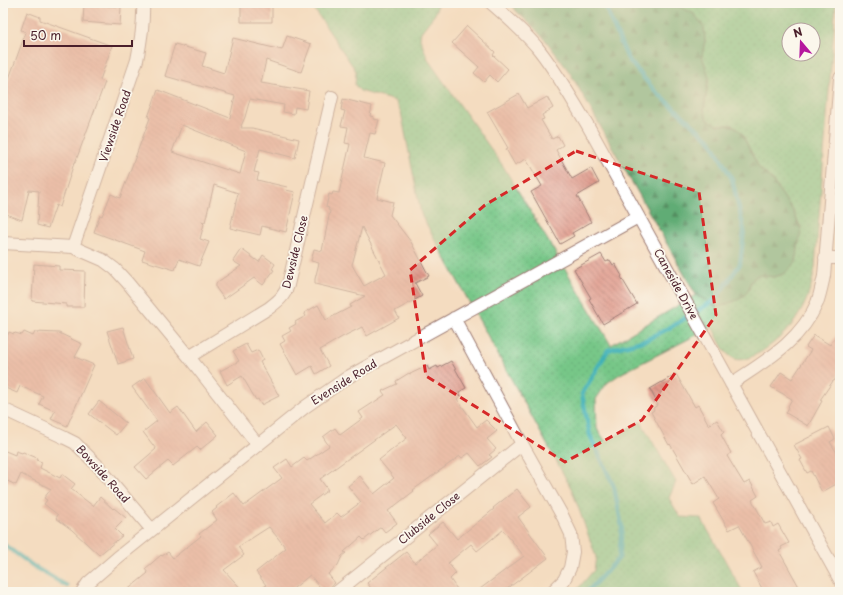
<svg xmlns="http://www.w3.org/2000/svg" width="843" height="595" viewBox="0 0 843 595" font-family="'Playpen Sans',sans-serif">
<defs>
<pattern id="grass-dots" width="8" height="8" patternUnits="userSpaceOnUse"><rect width="8" height="8" fill="#77c788"/><path d="M2 2h.1M6 6h.1" fill="none" stroke="#68aa76" stroke-width="1.8" stroke-linecap="round"/></pattern>
<pattern id="forest-firs" width="22" height="20" patternUnits="userSpaceOnUse"><rect width="22" height="20" fill="#61ac74"/><path d="M5 1l3.5 6h-7zM16 11l3.5 6h-7z" fill="#528b5f"/></pattern>
<pattern id="building-back-hatch" width="6" height="6" patternUnits="userSpaceOnUse"><rect width="6" height="6" fill="#df9a8b"/><path d="M-1 5l2 2M0 0l6 6M5-1l2 2" fill="none" stroke="#b77d72"/></pattern>
</defs>
<rect width="100%" height="100%" fill="#fbf7ec"/>
<filter id="ink" filterUnits="userSpaceOnUse"><feTurbulence type="fractalNoise" baseFrequency=".025" numOctaves="2"/><feDisplacementMap in="SourceGraphic" scale="8" xChannelSelector="R" yChannelSelector="G"/><feConvolveMatrix kernelMatrix="1 2 1 2 8 2 1 2 1" color-interpolation-filters="sRGB"/></filter>
<filter id="wash" filterUnits="userSpaceOnUse"><feTurbulence type="fractalNoise" baseFrequency=".012" numOctaves="4" result="noise"/><feDisplacementMap in="SourceGraphic" scale="16" xChannelSelector="R" yChannelSelector="G"/><feGaussianBlur stdDeviation="0.9" result="paint"/><feColorMatrix in="noise" values="0 0 0 0 0 0 0 0 0 0 0 0 0 0 0 0 0 1.4 0 .05"/><feComposite in="paint" operator="in"/></filter>
<g filter="url(#wash)">
<rect width="100%" height="100%" fill="#f4dcc0"/>
<path fill="url(#grass-dots)" stroke="#60735a" fill-rule="evenodd" d="M310,3H435L437,7L435,14L421,32L420,39L429,61L503,166L611,345L696,295L717,307L749,290L750,283L757,275L774,277L784,274L796,262L801,228L792,209L771,179L759,168L741,132L733,125H717L707,120L704,109L709,77L702,56L705,40L694,14L673,3H836L815,267C809,306 794,330 761,352C753,356 743,362 735,359C723,355 718,336 712,327L620,374L607,383L596,399L597,429L606,442L641,422L676,482L669,498L680,517L701,518L743,592H575L594,570L596,557L572,490L421,214L401,112L395,101L360,91L355,85L356,71ZM789,30H813V54H789Z"/>
<path fill="url(#forest-firs)" stroke="#566650" d="M511,3H673L694,14L704,27L705,40L702,56L709,77L704,109L707,119L717,125H733L741,132L759,168L771,179L792,209L801,229L796,262L784,274L774,277L757,275L750,283L749,290L742,298L722,306L717,307L696,295L570,73L546,41L534,28L516,11Z"/>
<g fill="none" stroke-linecap="round" stroke-linejoin="round">
<path stroke="#40b1b7" stroke-width="4.5" d="M3,544L36,568L67,586
M587,592L619,558L622,527L614,487L590,435L582,394L608,350L646,340L669,328L715,300L740,264L744,230L732,179L711,141L654,90L628,59L609,16L605,3"/>
</g>
<g id="blocks">
<path fill="url(#building-back-hatch)" fill-rule="evenodd" d="M241,3H272V22H241Z
M84,4L121,7L120,25L83,22Z
M27,12L40,17V20L112,46L100,80L105,82L75,163H74L60,207L56,205L48,228L37,225L39,191L29,190L22,220L3,213V95L26,32L21,30Z
M467,26L495,52L493,55L508,69L497,82L490,75L484,82L474,73L479,67L452,43Z
M287,36L311,44L301,72L266,60L261,83L309,91L306,109L295,107L294,114L283,112L284,105L250,99L245,117L241,126H242L241,128H252L299,139L295,158L260,149L254,172L259,173L257,180L287,187L286,190L295,192L286,232L262,226L260,235L230,228L238,193L214,185L205,222L201,221L204,224L200,239L209,242L199,266L179,259L175,270L142,260L145,251L94,232L100,215L102,216L111,194L120,198L150,118L148,117L158,90L230,118L235,96L165,76L175,44L206,53L202,66L224,73L233,38L282,50ZM182,125L246,151L240,174L172,152Z
M519,94L527,108L547,97L553,108L542,115L544,119L541,120L552,139L558,136L563,145L556,150L572,179L591,168L599,183L577,196L591,222L572,233L574,236L560,244L531,192L542,186L526,159L515,165L506,149L508,148L487,112Z
M343,99L372,106L370,116L374,117L373,119L379,120L375,134L370,133L364,158L385,163L377,198L393,202L390,215L411,242L429,276L415,283L422,296L395,311L399,318L367,336L362,327L342,337L320,350L329,366L316,374L312,366L297,375L280,344L285,341L282,336L291,331L289,328L296,324L295,322L306,316L304,313L318,305L326,320L351,307L350,305L365,296L315,284V279L319,263L311,261L314,249L322,251L330,211L328,210L329,208L326,207L329,194L332,195L333,192L339,193L350,144L345,143L348,127L341,126L345,111L341,110ZM362,227L386,274L364,286L352,265Z
M241,249L259,262L263,255L275,264L272,269L274,270L263,285L254,278L224,299L216,288V283L241,266L233,261Z
M601,254L606,262L610,260L613,265L615,264L622,276L621,277L637,304L603,324L589,299L591,298L574,269Z
M34,264L59,266V270L85,271L84,307H66V304L32,301Z
M123,327L133,359L118,364L107,331Z
M840,329V373L834,381H833L820,400L822,401L808,426L786,413L789,407L788,406L792,399L771,387L781,372L792,379L811,350L806,347L814,335L830,345Z
M9,332L14,334L15,333L22,335L24,332L33,336L35,332L59,333L82,344L75,357L94,365L67,426L51,419L55,411L39,404L43,396L20,386L17,393L3,387V345Z
M246,344L251,353L258,350L263,360L260,362L279,396L261,405L258,399L256,400L242,376L227,385L220,371L239,361L233,351Z
M451,361L466,388L459,392L461,396L457,399L477,427L486,420L497,431L487,439L496,449L489,455L492,457L480,466L469,453L462,458L460,456L413,490L414,491L388,511L397,523L385,532L381,527L364,540L361,537L344,552L346,553L342,556L338,565L328,574L335,583L324,592L310,575L289,592H258L266,585L256,572L286,548L269,527L238,547L244,555L224,570L244,592H125L148,573L145,569L161,555L162,556L168,552L173,558L201,536L199,534L217,520L212,512L217,508L216,507L234,493L244,506L282,478L274,468L287,459L292,467L304,458L307,461L329,446L323,437L335,428L340,435L363,418L359,412L385,395L382,391L397,384L396,381L409,373L410,374L427,366L429,370L437,366L438,368ZM396,424L407,438L379,460L394,478L374,494L360,476L348,486L361,502L341,517L337,513L325,523L309,504L328,490L320,479Z
M676,374L695,407L698,405L709,425L717,420L724,432L721,435L731,453L727,456L744,484L750,481L758,496L752,500L765,524L771,522L773,527L778,524L789,543L781,547L782,549L779,551L802,592H764L753,572L762,567L739,525L729,530L713,503L719,499L705,476L693,484L670,444L669,445L651,412L654,410L653,408L658,405L650,389Z
M145,378L170,413L178,407L196,432L207,422L218,435L200,450L197,447L173,466L168,461L146,479L135,467L156,449L143,432L157,421L132,387Z
M99,401L126,423L116,435L89,414Z
M829,427L835,439L830,442L840,458V482L822,492L811,471L807,473L800,460L802,459L794,445Z
M3,450L15,455L16,451L22,453L23,452L37,458L36,460L42,462L40,468L60,478L62,474L75,484L71,489L93,506L100,497L113,509L114,508L126,518L115,529L122,536L99,555L72,530L56,518L58,515L44,504L47,500L44,498L51,489L21,474L16,485L3,479Z
M517,489L531,507L518,517L548,558L503,592H476L524,556L503,530L477,551L471,544L448,563L456,573L450,579L459,592H374L367,583L406,552L415,563L437,545L428,534L443,522L457,539L494,509L493,508Z"/>
</g>
</g>
<g filter="url(#ink)">
<use href="#blocks" fill-opacity="0" stroke="#9f7e76" stroke-width="1"/>
<g fill="none" stroke-linecap="round" stroke-linejoin="round">
<defs>
<path id="minor" d="M491,3C507,17 522,30 536,46C556,70 571,98 587,124L840,580
M3,243L73,247L103,260L115,269L127,282L189,357L258,445
M73,247L137,60C141,41 144,22 143,3
M825,258H840
M189,357L269,308C278,301 284,297 288,285L332,97
M731,384C765,361 800,342 817,303C820,295 822,285 824,276L840,78
M3,409L65,438L75,443L99,467L152,530
M522,444L563,517L571,534L573,552L570,568L564,580L552,592
M82,592L88,583L117,558L305,407L348,377L638,217
M337,592L522,444L454,318"/>
</defs>
<use href="#minor" stroke="#9f7e76" stroke-width="14"/>
<use href="#minor" stroke="#fff" stroke-width="12"/>
</g>
</g>
<path d="M0 0H843V595H0ZM576,151L699,192L716,315L642,420L565,462L426,376L410,270L485,205Z" fill="#f4dcc0" fill-opacity=".55" fill-rule="evenodd"/>
<path fill="none" stroke="#d62828" stroke-width="3" stroke-dasharray="8 5" stroke-linejoin="round" d="M576,151L699,192L716,315L642,420L565,462L426,376L410,270L485,205Z"/>
<g text-anchor="middle" stroke-width="3.5" stroke-linejoin="round" paint-order="stroke">
<g font-size="11" fill="#4a1f2b" stroke="#fbf7ec">
<text transform="translate(115 126) rotate(-71)" y="4">Viewside Road</text>
<text transform="translate(295 252) rotate(-76)" y="4">Dewside Close</text>
<text transform="translate(676 284) rotate(61)" y="4">Caneside Drive</text>
<text transform="translate(344 382) rotate(-32)" y="4">Evenside Road</text>
<text transform="translate(103 474) rotate(48)" y="4">Bowside Road</text>
<text transform="translate(429 518) rotate(-39)" y="4">Clubside Close</text>
</g>
</g>
<rect width="843" height="595" fill="none" stroke="#fbf7ec" stroke-width="16"/>
<g transform="translate(801 42) rotate(341)"><circle r="19" fill="#fbf7ec" stroke="#b4a19f"/>
<path d="M0-3L7 15L0 10L-7 15Z" fill="#b5179e"/>
<text y="-6" font-size="11" font-weight="bold" text-anchor="middle" fill="#4a1f2b">N</text>
</g>
<path d="M24 40v6h108v-6" fill="none" stroke="#4a1f2b" stroke-width="2"/>
<text x="30" y="40" font-size="12" fill="#4a1f2b" stroke="#fbf7ec" stroke-width="3" paint-order="stroke">50 m</text>
</svg>
